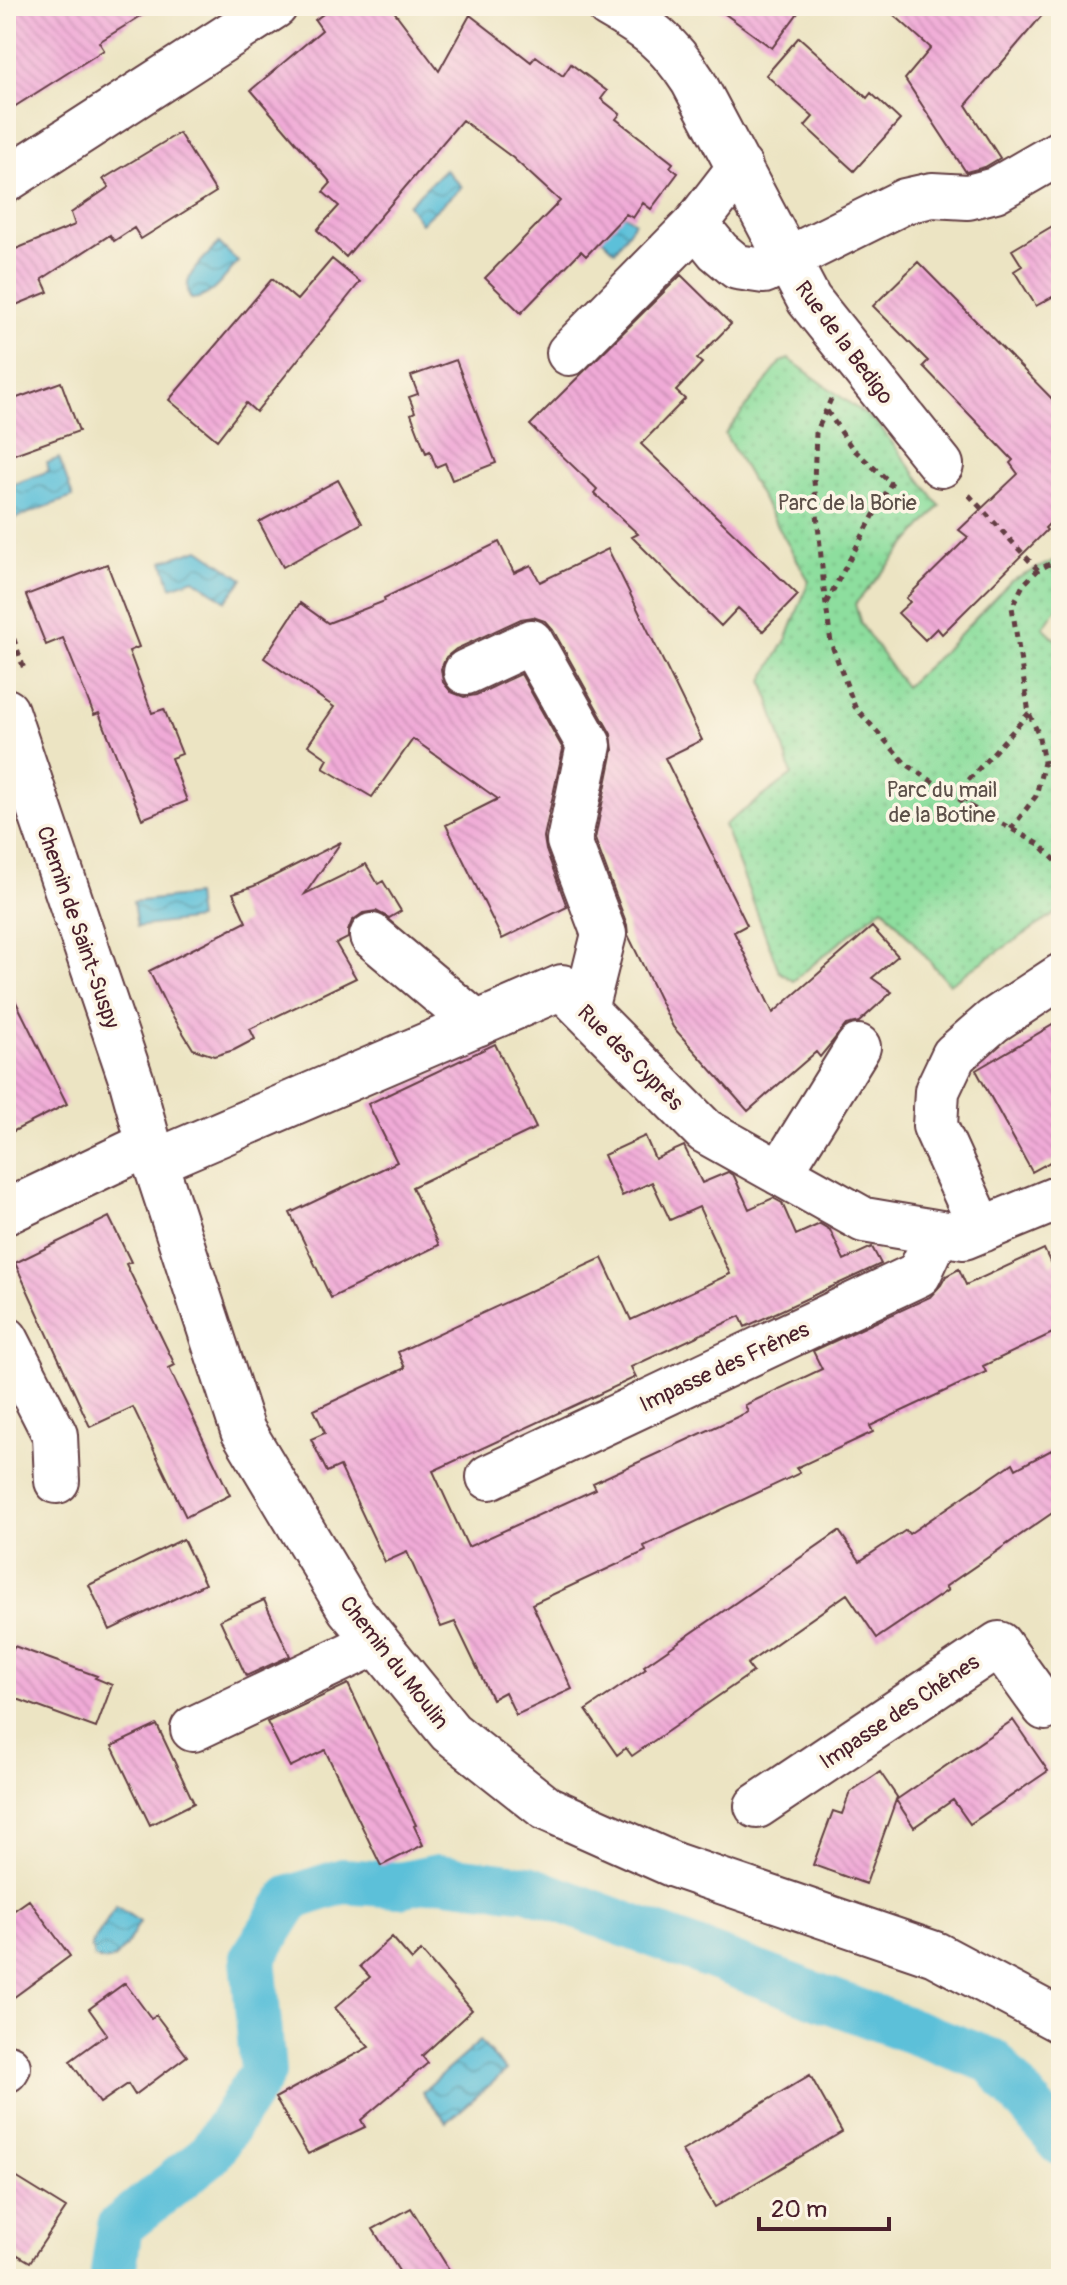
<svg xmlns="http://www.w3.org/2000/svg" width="1067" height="2285" viewBox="0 0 1067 2285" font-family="Pangolin,sans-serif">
<defs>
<pattern id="grass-dots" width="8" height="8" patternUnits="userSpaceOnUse" patternTransform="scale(2)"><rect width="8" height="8" fill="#8dde9e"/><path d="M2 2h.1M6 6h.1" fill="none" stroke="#7bbe88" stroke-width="1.8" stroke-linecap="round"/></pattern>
<pattern id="water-waves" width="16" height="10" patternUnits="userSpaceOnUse" patternTransform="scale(2)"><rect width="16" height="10" fill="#5bc0d9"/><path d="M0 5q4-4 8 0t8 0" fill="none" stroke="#4d9bb0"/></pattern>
<pattern id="building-back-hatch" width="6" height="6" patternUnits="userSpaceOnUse" patternTransform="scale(2)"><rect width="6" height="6" fill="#f0aad7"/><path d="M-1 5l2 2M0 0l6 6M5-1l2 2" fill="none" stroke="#cf92b9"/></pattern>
</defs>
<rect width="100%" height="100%" fill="#fcf5e5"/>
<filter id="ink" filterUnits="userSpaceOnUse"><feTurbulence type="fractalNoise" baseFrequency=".0125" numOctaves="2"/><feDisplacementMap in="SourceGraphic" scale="16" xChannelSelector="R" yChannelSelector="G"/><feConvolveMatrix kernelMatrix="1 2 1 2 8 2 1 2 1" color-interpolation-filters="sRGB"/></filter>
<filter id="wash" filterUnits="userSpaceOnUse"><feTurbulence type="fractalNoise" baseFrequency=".006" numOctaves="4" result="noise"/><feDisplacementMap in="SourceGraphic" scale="32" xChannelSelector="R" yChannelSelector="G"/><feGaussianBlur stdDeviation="1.8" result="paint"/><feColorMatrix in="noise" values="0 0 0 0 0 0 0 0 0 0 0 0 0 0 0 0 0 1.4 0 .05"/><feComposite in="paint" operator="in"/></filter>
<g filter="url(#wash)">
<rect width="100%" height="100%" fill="#ece4c3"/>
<path fill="url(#grass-dots)" stroke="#6c7e64" stroke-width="2" d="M789,359L878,424L940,506L855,604L861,624L905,687L944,651L1011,581L1061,557V603L1043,627L1061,644V910L949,984L883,907L793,981L779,971L724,825L792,775L763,680L787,638L809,581L725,434L781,362Z"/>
<path fill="url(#water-waves)" stroke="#527082" stroke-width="2" d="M445,169L462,187L421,223L408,205Z
M589,190L635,222L615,251L574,211Z
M219,243L238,262C225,276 212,299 191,299C178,277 206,258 219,243Z
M59,458L73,497L13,519L6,500V487L49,471L47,463Z
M199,549L243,579L226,601L194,579L171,587L163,561Z
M195,895L198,919L137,927L133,902Z
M116,1906L140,1922C130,1937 116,1974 94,1957L91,1946Z
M480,2041L506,2071L447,2122L422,2092Z"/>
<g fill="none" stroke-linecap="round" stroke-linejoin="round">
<path stroke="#5bc0d9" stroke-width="46" d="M112,2279L120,2226L209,2155L263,2072L253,1958L291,1898L343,1881L399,1885L438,1877L528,1888L992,2061L1061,2143"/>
</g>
<g id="blocks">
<path fill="url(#building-back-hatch)" d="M6,6H157L99,42L104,50L6,112Z
M334,6H390L439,71L470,15L531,62L536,56L563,76L571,64L607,91L601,99L620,114L616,119L673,163L670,167L678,173L651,209L643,203L633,218L626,214L586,256L581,251L521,313L485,278L560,201L513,158L462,120L346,257L317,230L339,206L323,192L331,183L251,90L322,30L315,20Z
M714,6H803L772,48Z
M884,6H1050L966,105L1000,158L985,167L966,172L905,79L931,48Z
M799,37L867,98L871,93L900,120L854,171L805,126L813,117L766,75Z
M179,133L216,192L141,239L134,228L114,241L110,235L42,279L48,292L6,309V253L75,225L71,213L109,187L103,179Z
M1061,221V292L1036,306L1014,271L1022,266L1012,250Z
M332,259L360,282L256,412L246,403L217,440L169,400L272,279L297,300Z
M918,262L1061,408V512L1045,528L1047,530L942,634L937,628L925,640L898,613L910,602L906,598L968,537L959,530L1018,474L1010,463L1013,460L923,366L928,361L873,306Z
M681,275L731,324L697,359L702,363L676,391L685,399L641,444L798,595L763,631L738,608L721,626L632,537L638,534L594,493L597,489L530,425Z
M456,360L496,463L452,480L445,463L436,467L430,451L426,453L411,414L415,412L409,397L418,394L411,376Z
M61,382L79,431L6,457V402Z
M338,480L362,523L283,567L259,522Z
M499,542L514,573L531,565L540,582L608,549L702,740L665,758L747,925L734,932L773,1013L872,927L898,956L872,978L892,992L859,1022L846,1025L820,1057L816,1052L748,1111L673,1027L628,935L627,925L595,839L613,750L611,734L553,630L545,621L533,617L521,619L456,649L446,657L441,669L443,682L451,692L464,697L476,695L521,674L563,749L544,837L546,850L567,907L502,939L446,825L498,799L413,739L372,797L323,768L328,759L308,745L334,707L264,658L300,603L328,623L385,601L384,598Z
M107,564L139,647L129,651L152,713L164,709L182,754L171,758L187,801L142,819L99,713L94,715L63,638L46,645L26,595Z
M341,842L305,894L366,864L378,884L383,881L401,911L389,918L376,911L363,913L352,921L348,931V938L336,944L356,978L250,1029L255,1039L234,1050L214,1056L193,1049L166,1005L149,971L246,922L233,893L254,886Z
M6,982L67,1104L6,1135Z
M1061,1020V1156L1032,1172L976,1070Z
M495,1044L536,1128L412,1187L439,1245L331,1298L290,1213L397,1162L368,1104Z
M645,1136L655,1159L684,1146L702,1183L728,1172L734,1176L749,1209L773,1198L782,1203L796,1235L820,1224L830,1230L844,1260L872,1247L881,1264L745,1327L740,1316L631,1367L636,1377L433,1471L468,1547L596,1489L593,1483L748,1412L745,1405L822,1369L813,1351L930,1297L941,1285L946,1276L959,1269L966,1285L1044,1249L1051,1264L1061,1259V1329L983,1366L986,1372L870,1426L873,1432L796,1468L800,1473L644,1546L646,1551L532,1604L572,1689L516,1715L505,1692L492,1699L455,1622L441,1627L407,1552L385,1562L340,1466L327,1472L311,1439L325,1433L314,1410L405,1368L398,1352L602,1258L631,1320L730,1274L699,1207L670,1220L652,1182L622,1196L604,1155Z
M109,1217L131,1262L126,1264L175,1365L169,1368L230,1495L186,1517L133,1407L90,1427L15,1263Z
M1061,1445V1507L945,1587L948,1590L877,1638L847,1594L747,1664L753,1672L632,1756L626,1748L617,1755L586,1710L646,1669L644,1666L839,1531L860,1561L906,1530L909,1534L1013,1463L1016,1469Z
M183,1539L205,1584L110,1630L89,1585Z
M264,1600L290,1656L246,1676L220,1620Z
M14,1646L97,1676L95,1678L112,1685L96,1728L6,1695V1668Z
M348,1684L416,1825L414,1826L423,1845L381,1866L325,1750L290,1767L267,1722Z
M1013,1720L1048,1771L970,1824L953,1800L914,1827L896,1800Z
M157,1725L194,1803L150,1825L112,1746Z
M880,1772L897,1797L866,1884L813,1865L833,1811L842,1814L850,1792Z
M29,1900L70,1956L6,2003V1916Z
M392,1937L412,1960L421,1951L472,2010L422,2056L428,2063L361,2120L365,2127L308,2154L275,2098L369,2047L335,2008L370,1977L360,1966Z
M125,1983L151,2018L156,2015L187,2056L135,2095L128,2084L100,2103L70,2061L107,2034L89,2009Z
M810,2075L842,2132L715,2207L682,2151Z
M6,2171L66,2208L30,2262L6,2248Z
M411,2208L455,2279H404L373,2229Z"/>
</g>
</g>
<g filter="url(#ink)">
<use href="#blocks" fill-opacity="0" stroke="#623d42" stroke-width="2"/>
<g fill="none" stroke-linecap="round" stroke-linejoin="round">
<defs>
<path id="minor" d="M609,6C649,29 668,42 693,81L809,300L941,465
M6,180L275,6
M696,224L718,251L737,267L764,271L905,201L932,195L968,197L995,190L1061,152
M569,353L696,224L740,167
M466,672L531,642L589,745L569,841L604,934L585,1010
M6,711L131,1079L149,1144L243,1431L349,1608L450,1732L546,1808L674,1865L935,1954L1061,2021
M372,936L477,1024
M155,1162L562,987L705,1131L864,1220L964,1237L1061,1197
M780,1173L858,1047
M6,1212L149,1144
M982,1230L935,1126L937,1091L954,1055L993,1021L1061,976
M6,1339L55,1435L57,1481
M489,1477L919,1274L938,1233
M193,1729L377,1642
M757,1806L999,1644L1045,1708L1061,1698
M6,2070L8,2067"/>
</defs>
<use href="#minor" stroke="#623d42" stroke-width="48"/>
<path stroke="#623d42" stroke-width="5" stroke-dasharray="6 6" stroke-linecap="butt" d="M831,399L816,433L814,481L824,589L831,643L855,707L906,764L971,807
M827,411L852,448L891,483
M969,495L1038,570
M826,603L894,478
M6,616L25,672
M1029,713L966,783L963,794L971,807L1039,844L1061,866
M1011,829L1036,796L1044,762L1038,733L1029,713L1012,607L1023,585L1038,570L1061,558"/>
<use href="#minor" stroke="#fff" stroke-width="44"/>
</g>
</g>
<g text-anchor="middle" stroke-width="7" stroke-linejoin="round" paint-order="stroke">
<g font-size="22" fill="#4a1f2b" stroke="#fcf5e5">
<text transform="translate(845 342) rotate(53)" y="8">Rue de la Bedigo</text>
<text transform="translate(79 927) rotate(71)" y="8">Chemin de Saint-Suspy</text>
<text transform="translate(631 1057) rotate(45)" y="8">Rue des Cyprès</text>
<text transform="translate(724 1366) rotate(-25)" y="8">Impasse des Frênes</text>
<text transform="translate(395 1662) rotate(52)" y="8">Chemin du Moulin</text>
<text transform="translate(899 1711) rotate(-34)" y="8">Impasse des Chênes</text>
</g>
<g font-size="22" fill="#5b4f48" stroke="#fcf5e5">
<text x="847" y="510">Parc de la Borie</text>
<text x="942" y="797">Parc du mail<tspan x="942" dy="25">de la Botine</tspan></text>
</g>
</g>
<rect width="1067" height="2285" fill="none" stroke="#fcf5e5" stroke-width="32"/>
<path d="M759 2217v12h130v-12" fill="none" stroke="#4a1f2b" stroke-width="4"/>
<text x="771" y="2217" font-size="24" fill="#4a1f2b" stroke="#fcf5e5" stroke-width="6" paint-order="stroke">20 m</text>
</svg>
